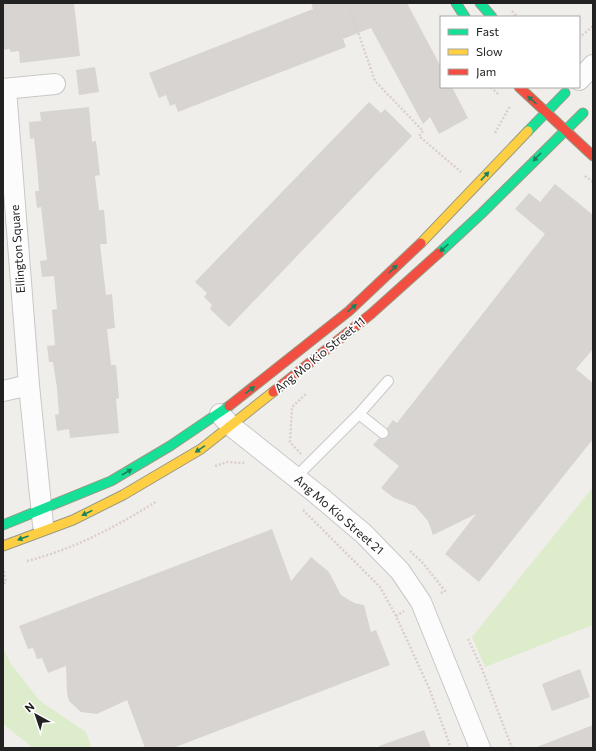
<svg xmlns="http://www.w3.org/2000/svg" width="596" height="751" viewBox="0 0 596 751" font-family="Commissioner,sans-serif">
<rect width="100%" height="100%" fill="#f0eeeb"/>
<path fill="#ddeccb" d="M593,487V625L485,667L472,637Z
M3,648L11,664L40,701L86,732L92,748H33L3,724Z"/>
<path fill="#d7d4d2" d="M3,3H74L80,56L20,63L19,51L10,52V49L3,50Z
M311,3H407L441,67V87H452L468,118L439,134L430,117L423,124L371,28L343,39L346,47L178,112L175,104L170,106L166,95L159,98L149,73L313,9Z
M95,67L99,92L79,95L76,70Z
M369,102L381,113L385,109L412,136L229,327L210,309L212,305L204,297L207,293L195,282Z
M89,107L92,142L96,141L100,175L95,176L99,210H104L107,244H100L106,295L112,294L115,328L107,329L111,365H116L119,398L116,399L119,433L70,438L69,429L57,431L55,415L59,414L57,388L53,362H49L47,346L55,345L52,310L57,309L54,276L42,277L40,261L47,260L41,207L37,208L35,191H39L37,165L34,138L30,139L29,122L41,121L40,112Z
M555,184L593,215V349L576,369L593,383V439L479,582L445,554L476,514L433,535L428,521L415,506L394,498L381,488L399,466L373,445L379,438L382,439L388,437L389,434L387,428L393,420L397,423L545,234L515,209L529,193L540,202Z
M272,529L291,581L311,557L329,572L341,595L354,603L364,605L371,632L376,630L390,665L173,748H145L127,700L97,714L81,712L69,701L67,693L66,666L48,673L42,658L37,659L33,648L28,649L19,626Z
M580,669L590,697L552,711L542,684Z
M593,725V748H537V747Z
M424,730L431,748H380L379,746Z"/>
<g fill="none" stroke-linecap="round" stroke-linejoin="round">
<defs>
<path id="lane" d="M359,414L383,433
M296,477L359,414L388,381"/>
<path id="street" d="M579,80L593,65
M3,89L55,84
M6,89L29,385L43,525
M3,391L29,385
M220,414L231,426L318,495L364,534L400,571L421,602L480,748"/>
<path id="fast" d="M456,3L465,17
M480,3L492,17
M528,131L565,93
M439,253L481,214L583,113
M3,525L111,481L170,446L229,406"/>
<path id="slow" d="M421,243L528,131
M3,546L73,520L123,495L201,449L273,392"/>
<path id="jam" d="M519,87L593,156
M273,392L371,314L439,253
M229,406L349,311L421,243"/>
</defs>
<use href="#lane" stroke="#c9c8c7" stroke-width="12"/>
<use href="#street" stroke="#c9c8c7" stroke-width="22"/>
<use href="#fast" stroke="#999a82" stroke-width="11"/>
<use href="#slow" stroke="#999a82" stroke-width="11"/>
<use href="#jam" stroke="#999a82" stroke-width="11"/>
<path stroke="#dccecd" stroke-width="2.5" stroke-dasharray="2 2" stroke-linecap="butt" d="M348,3L375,81L423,131L419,136L461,172
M512,11L517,17
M579,38L593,26
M491,87L499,95
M495,133L510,106
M585,176L593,182
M301,454L290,442L292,407L307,393
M215,466L227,462L245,463
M303,510L380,587L396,616L429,688L451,748
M410,551L422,562L445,591L439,594
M27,561C74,549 116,527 157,501
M3,567L6,582L3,584
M396,616L404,611
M468,639L482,669L512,748"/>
<use href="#lane" stroke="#fdfcfc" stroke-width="10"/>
<use href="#street" stroke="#fdfcfc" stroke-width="20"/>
<use href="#fast" stroke="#16e098" stroke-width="9"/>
<use href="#slow" stroke="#ffcf43" stroke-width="9"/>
<use href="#jam" stroke="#f24e42" stroke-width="9"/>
</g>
<defs><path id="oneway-solid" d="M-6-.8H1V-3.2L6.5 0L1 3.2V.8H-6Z"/></defs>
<g fill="#1c815d">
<use href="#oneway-solid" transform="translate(532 100) rotate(-138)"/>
<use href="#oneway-solid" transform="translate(537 157) rotate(134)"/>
<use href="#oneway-solid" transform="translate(485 176) rotate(-47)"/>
<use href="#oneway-solid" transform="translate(444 248) rotate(138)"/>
<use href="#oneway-solid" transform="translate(393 269) rotate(-45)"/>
<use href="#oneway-solid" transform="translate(352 308) rotate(-40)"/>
<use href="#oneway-solid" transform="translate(250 390) rotate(-37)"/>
<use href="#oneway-solid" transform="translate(200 449) rotate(146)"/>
<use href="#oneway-solid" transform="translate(127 472) rotate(-30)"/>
<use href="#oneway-solid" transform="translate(87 513) rotate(154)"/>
<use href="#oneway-solid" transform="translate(23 538) rotate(160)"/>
</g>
<g text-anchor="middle" stroke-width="3.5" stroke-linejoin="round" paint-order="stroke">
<g font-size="12" fill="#222" stroke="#fff">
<text transform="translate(18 249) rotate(-94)" y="4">Ellington Square</text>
<text transform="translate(320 355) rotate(-39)" y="4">Ang Mo Kio Street 11</text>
<text transform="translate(339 515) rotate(41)" y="4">Ang Mo Kio Street 21</text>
</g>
</g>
<rect width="596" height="751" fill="none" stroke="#222222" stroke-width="8"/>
<rect x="440" y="16" width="140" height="72" fill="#ffffff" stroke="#a7a7a7"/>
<rect x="448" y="29" width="20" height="6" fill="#16e098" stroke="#a7a7a7"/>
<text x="476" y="36" font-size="12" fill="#222222">Fast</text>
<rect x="448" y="49" width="20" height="6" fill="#ffcf43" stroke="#a7a7a7"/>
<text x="476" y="56" font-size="12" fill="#222222">Slow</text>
<rect x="448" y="69" width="20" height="6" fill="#f24e42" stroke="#a7a7a7"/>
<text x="476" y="76" font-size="12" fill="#222222">Jam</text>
<g transform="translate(36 715) rotate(320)" stroke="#ffffff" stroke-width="3" paint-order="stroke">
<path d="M0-3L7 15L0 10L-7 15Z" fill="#222222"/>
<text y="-6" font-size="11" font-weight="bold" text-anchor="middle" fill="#222222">N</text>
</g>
</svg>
